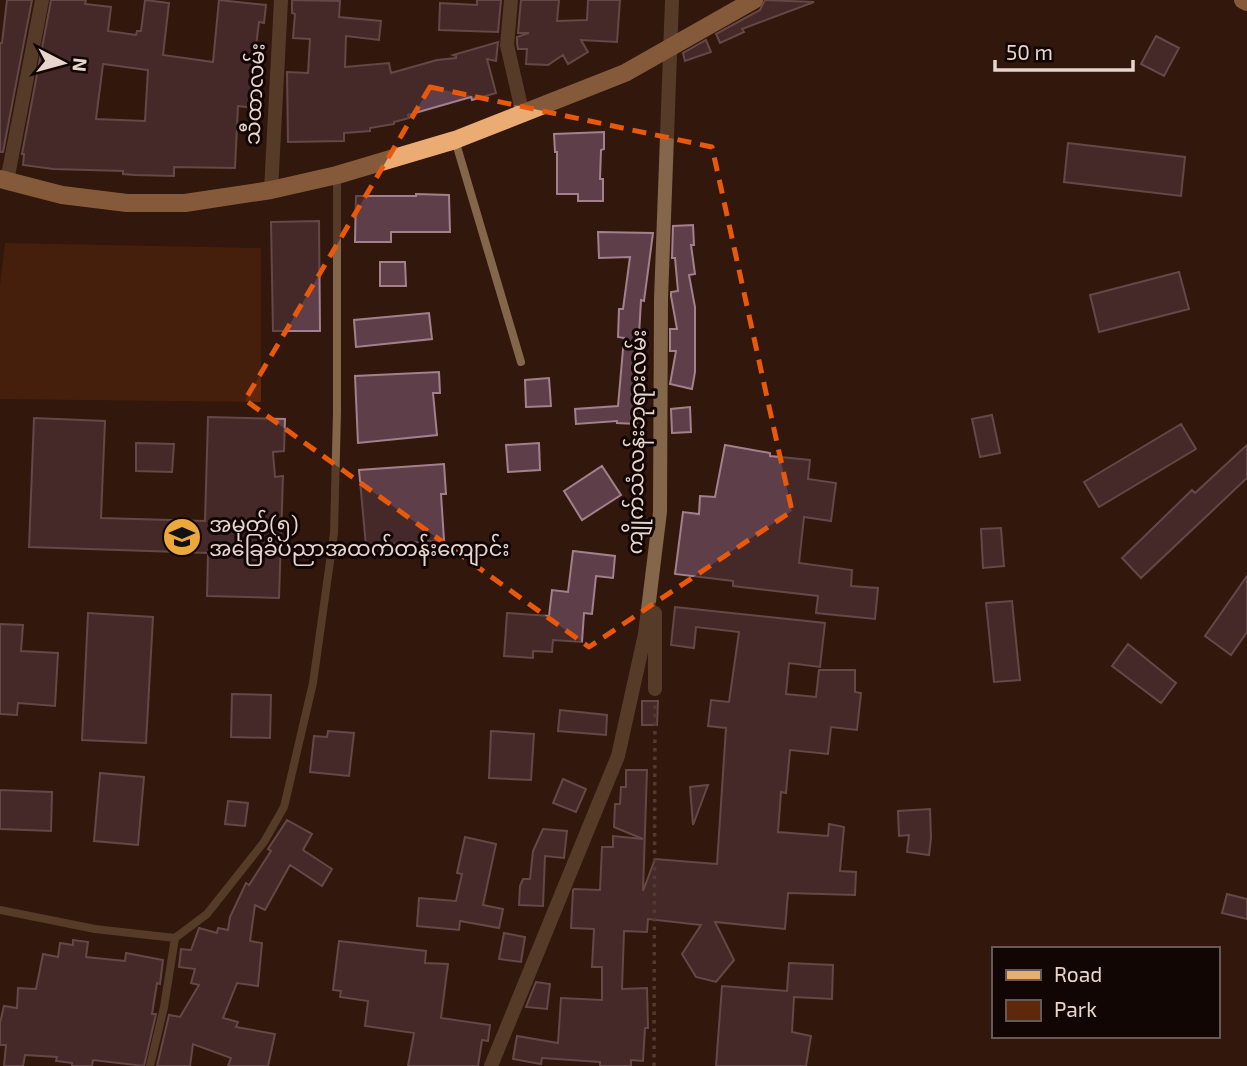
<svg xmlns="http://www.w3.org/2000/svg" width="1247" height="1066" viewBox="0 0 1247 1066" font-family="'Exo 2','Noto Sans Myanmar',sans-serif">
<rect width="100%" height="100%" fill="#32170c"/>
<path fill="#5f270c" d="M5,243L261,248V402L0,399V285Z"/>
<path fill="#5d3e49" stroke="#a3808c" stroke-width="2" fill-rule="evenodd" d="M7,0H32L3,152H0V43H2Z
M51,0H86L85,4L111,7L108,31L136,35L137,31H141L145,0L169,3L163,55L213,62L219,0L266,5L264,23L259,22L251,86H259L257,108L238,106L235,168L174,167V176L135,175L123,174V171L53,169L23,165L24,154H22ZM103,64L148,70L145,121L96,119Z
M292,0L340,1L339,17L381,21L379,40L346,36L345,67L389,63L391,73L437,60L456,58V56L453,55L498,42L496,61L487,59L496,93L472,100L471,97L408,115L409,118L394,122V124L370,128V131L344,133V141L288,142L287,72L308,73L310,39L293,38L295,14L292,13Z
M477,0H501L498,32L439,30L440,3L477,5Z
M521,0H559L557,21L587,20L588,0H620L617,42L581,40L588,52L568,64L563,55L548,65L526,64L527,49H518L517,44V37L529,33H518Z
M765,0L814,2L742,29L744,32L720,43L716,34L760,10Z
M1156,36L1179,48L1164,76L1141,64Z
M706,40L711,52L685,61L683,53Z
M604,132V149L601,150L600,179H603V201H578V194H557V152H555L554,134Z
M1068,143L1185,157L1181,196L1064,182Z
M416,194L449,195L450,232H391V242H355L356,196H416Z
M319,221L320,331H273L271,222Z
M693,225L694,245H691L695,274L689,275L695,307V372L692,389L670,384L676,351H670V329H677L671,296V292L678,291L675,258H672L673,226Z
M598,232L653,233L644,301L641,300L635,406H637V424L617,423V421L576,424L575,409L618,406L624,338L618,337L619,309H623L630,257L599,258Z
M380,262H405L406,286H380Z
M1179,272L1189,309L1099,332L1090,295Z
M429,313L432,339L356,347L354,320Z
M439,372L440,393H433L437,435L358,443L355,376Z
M549,378L551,406L526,407L525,380Z
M690,407L691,432L672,433L671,409Z
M992,415L1000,453L980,457L972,419Z
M208,417L285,419L284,451L273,452L275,477L283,476L279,598L207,596L208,553L29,547L34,418L105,421L101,518L205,521Z
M1181,424L1196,449L1099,507L1084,482Z
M136,443L174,444L172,472L136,471Z
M539,443L540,470L508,472L506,445Z
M725,445L770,453V456L810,460L808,479L836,483L831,521L804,517L799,563L852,570L851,586L878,588L875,619L816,613L818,596L733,586V581L675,574L683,512L699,514L700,496L715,497Z
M1247,445V478L1141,578L1122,558L1192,490L1195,493Z
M444,464L446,494H441L444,540L366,546L359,470Z
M602,466L621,495L582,520L564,491Z
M1001,528L1004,566L983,568L981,529Z
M573,551L615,556L613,578L596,576L592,614L584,613L582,642L553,640L552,652L533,651V658L504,656L507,613L549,616L552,590L568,592Z
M1247,576V632L1231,655L1205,636Z
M1012,601L1020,680L994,682L986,603Z
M675,607L825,623L820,667L789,663L786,694L816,697L819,670H855V692L861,693L857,730L831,727L828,754L790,750L786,793L781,792L778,832L828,836L829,824L844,827L840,871L856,872L855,895L788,893L785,929L715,922L734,960L716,982L696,977L682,954L701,925L648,919L647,932L624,931L622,989L647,988L648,1028H645L643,1061L631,1060V1066H600V1062L542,1058L541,1064L513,1059L517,1036L558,1043L561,998L602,1000V967H592L594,929L571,928L573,890L574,889L600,890L602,847H613V836L643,839L614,827L615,804H620L621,787H626V770H647L643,891L655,859L717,864L726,728L708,726L711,700L729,702L739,632L696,627L694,648L671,645Z
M88,613L153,617L146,743L82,740Z
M0,624L23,625L21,651L58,653L55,706L18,703L17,715L0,714Z
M1128,644L1176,683L1161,703L1112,666Z
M232,694L271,695L270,738L231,737Z
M642,701H658L657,725H642Z
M560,710L607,715L606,735L558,731Z
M328,731L354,733L349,776L310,772L314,736L327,737Z
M491,731L534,734L531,780L489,778Z
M100,773L144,777L138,845L94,841Z
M563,779L586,789L576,812L553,803Z
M708,785L693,825L690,787Z
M0,790L52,792L51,831L0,829Z
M228,801L248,803L245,826L225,824Z
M930,809L931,838L929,855L907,852L909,835L899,836L898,811Z
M287,820L312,834L303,850L332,869L322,886L290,865L265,910L255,905L250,941L262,943L258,986L237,983L223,1018L238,1022L236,1027L275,1034L268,1066H228L231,1058L193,1044L190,1066H157L169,1015L180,1017L199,985L191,983L195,969L179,967L181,949L191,950L199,928L217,933L218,928L228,930L230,917L246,883L249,885L271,851L268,849Z
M543,829L567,831L564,858L545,856L543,906L519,905L520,886L523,879H530L533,851Z
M465,837L496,844L483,905L503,909L499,928L460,921L459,930L417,926L419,898L456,901L462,874L457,873Z
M1227,894L1247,899V919L1222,913Z
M504,933L525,937L521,962L499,959Z
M73,940L88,942L86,957L125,961L126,953L163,960L160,984L157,983L152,1014H156L144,1066L93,1060L92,1066H72V1063L56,1061L57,1057L25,1055L23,1066H4L6,1045H0V1023L4,1006L17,1008L18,988L36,989L43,954L58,957L60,943L73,945Z
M339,941L426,951L425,963L448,964L441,1018L490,1025L488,1041L482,1040L478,1066H408L414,1033L365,1026L368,1001L340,997L341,991L333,990Z
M789,963L833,965L832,999L794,997L792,1032L811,1036L806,1066H716L722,986L787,991Z
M536,982L550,984L547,1009L526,1007Z"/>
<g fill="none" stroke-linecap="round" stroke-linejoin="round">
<path stroke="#7c645b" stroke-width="3.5" stroke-dasharray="3.5 5" stroke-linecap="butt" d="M654,1066L655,705"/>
<path stroke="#84664b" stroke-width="8" d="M455,140L521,362
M0,910L95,929L175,938
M150,1066L164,1007L175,938L207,914L264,842L284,807L313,683L334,533L337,412V175"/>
<path stroke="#84664b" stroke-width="14" d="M511,0L507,45L523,115
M7,181L42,0
M271,190L281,0
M655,613V689
M491,1066L618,756L645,634L660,512L661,299L672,0"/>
<path stroke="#ebac74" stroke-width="18" d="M1243,0L1247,2
M0,179L62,195L127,203H185L271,190L337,175L455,140L625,73L754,0"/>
</g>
<path d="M0 0H1247V1066H0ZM430,87L712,147L792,511L589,647L245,400Z" fill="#32170c" fill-opacity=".55" fill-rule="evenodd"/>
<path fill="none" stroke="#e8590c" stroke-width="5" stroke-dasharray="14 9" stroke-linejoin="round" d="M430,87L712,147L792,511L589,647L245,400Z"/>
<defs>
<symbol id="school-disc" viewBox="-11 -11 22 22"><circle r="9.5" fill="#eda83b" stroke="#110603"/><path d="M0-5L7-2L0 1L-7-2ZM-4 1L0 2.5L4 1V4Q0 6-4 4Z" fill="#111"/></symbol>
</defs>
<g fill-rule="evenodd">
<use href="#school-disc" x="160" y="515" width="44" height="44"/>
</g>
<g text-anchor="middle" stroke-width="6" stroke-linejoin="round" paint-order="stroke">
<g font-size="21" fill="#e8d5cd" stroke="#110603">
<text transform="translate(255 94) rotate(-87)" y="7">သီထာလမ်း</text>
<text transform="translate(637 442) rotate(-89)" y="7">ကျိုက်သံလန်းဘုရားလမ်း</text>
</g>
<g font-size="21" fill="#e8d5cd" stroke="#110603" text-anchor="start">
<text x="209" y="532">အမုတ်(၅)<tspan x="209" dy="24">အခြေခံပညာအထက်တန်းကျောင်း</tspan></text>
</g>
</g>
<rect x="992" y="947" width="228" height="91" fill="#110603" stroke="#675954" stroke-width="2"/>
<rect x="1006" y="970" width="35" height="10" fill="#ebac74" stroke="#675954" stroke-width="2"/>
<text x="1054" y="982" font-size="21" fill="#e8d5cd">Road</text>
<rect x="1006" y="1000" width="35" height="21" fill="#5f270c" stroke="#675954" stroke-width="2"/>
<text x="1054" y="1017" font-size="21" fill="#e8d5cd">Park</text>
<g transform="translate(63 63) rotate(96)" stroke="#110603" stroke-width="5" paint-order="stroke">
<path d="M0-5L12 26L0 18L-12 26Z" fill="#e8d5cd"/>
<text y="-10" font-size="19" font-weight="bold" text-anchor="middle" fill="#e8d5cd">N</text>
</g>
<path d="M995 60v10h138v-10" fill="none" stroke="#e8d5cd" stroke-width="3.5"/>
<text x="1006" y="60" font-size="21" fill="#e8d5cd" stroke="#110603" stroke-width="5" paint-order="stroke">50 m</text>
</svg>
